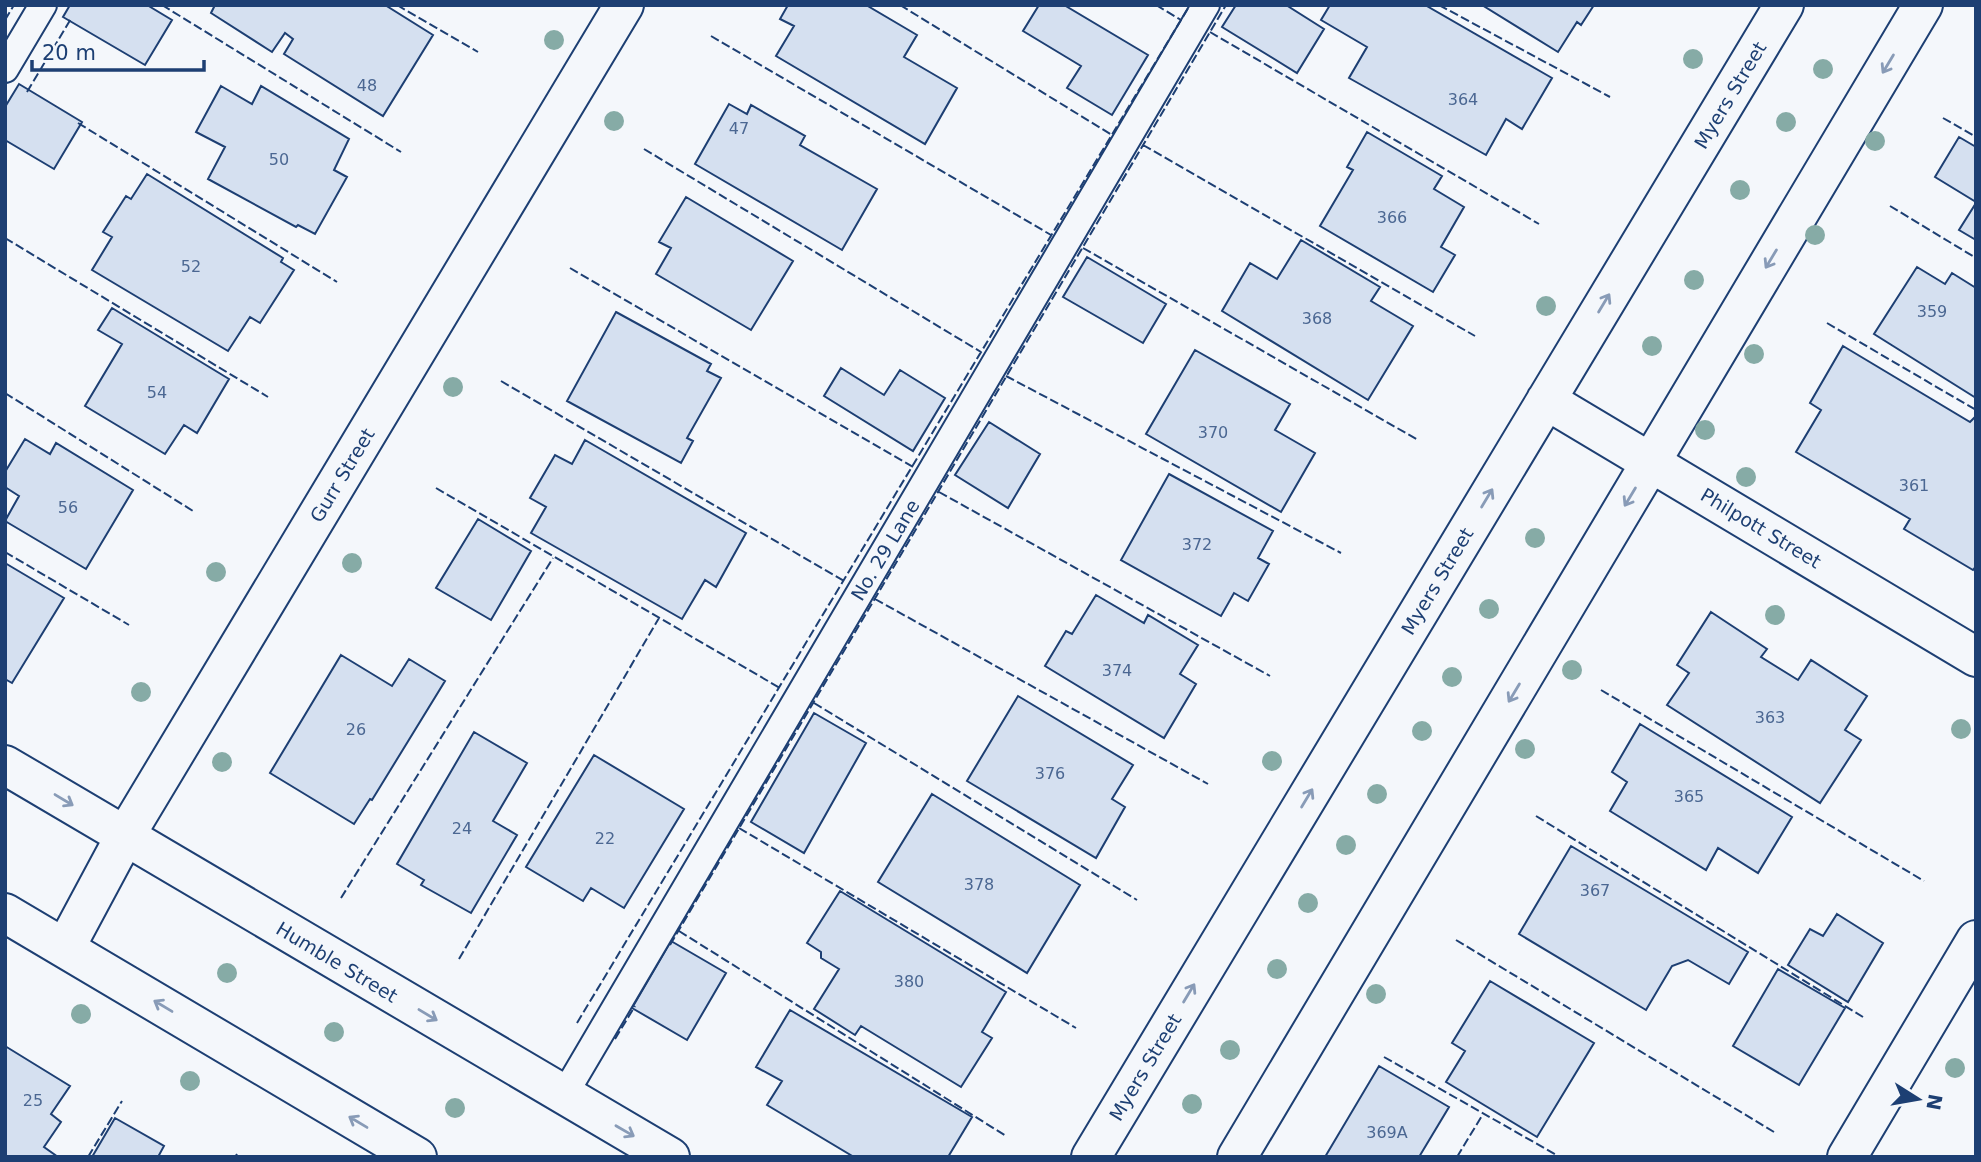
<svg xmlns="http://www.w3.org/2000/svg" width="1981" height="1162" viewBox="0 0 1981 1162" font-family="'DejaVu Sans',sans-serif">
<rect width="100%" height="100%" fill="#f4f7fb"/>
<path fill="#d5e0f0" stroke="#1d3f73" stroke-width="2" d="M70,5H147L172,20L145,65L63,17Z
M215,5H385L433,35L383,116L284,54L293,39L285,33L272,52L211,13Z
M788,5H866L917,35L904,57L957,88L925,144L776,56L794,26L780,19Z
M1039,5H1064L1148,55L1112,115L1067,88L1081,66L1023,31Z
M1236,5H1286L1324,29L1297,73L1222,27Z
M1330,5H1425L1552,78L1522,129L1506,119L1486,155L1349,78L1367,47L1321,20Z
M1482,5H1594L1581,25L1577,22L1558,52Z
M19,84L82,122L54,169L5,140V107Z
M221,86L252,104L261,86L349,139L334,170L347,177L315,234L298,225L296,227L208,179L225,147L196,132Z
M729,104L747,114L751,105L805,136L800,145L877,189L842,250L695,164Z
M1367,132L1442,176L1434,189L1464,207L1441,247L1455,255L1433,292L1320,226L1353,170L1347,167Z
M1959,137L1976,147V202L1935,177Z
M147,174L283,258L281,262L294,270L260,323L250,317L228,351L92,270L112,237L103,232L126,196L131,199Z
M686,197L793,261L751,330L656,274L671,248L659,242Z
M1976,203V240L1959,230Z
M1301,240L1380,287L1371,301L1413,326L1368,400L1222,311L1250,263L1277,279Z
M1087,257L1166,304L1143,343L1063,297Z
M1917,267L1945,284L1952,273L1976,288V398L1874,334Z
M112,308L229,379L197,433L184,425L165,454L85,406L122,344L98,330Z
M616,312L711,364L707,371L721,378L687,438L693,441L681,463L567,401Z
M1843,346L1970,422L1976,416V566L1973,570L1904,529L1910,519L1796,452L1821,410L1810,403Z
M1195,350L1290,404L1275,430L1315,453L1281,512L1146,434Z
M841,368L884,395L900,370L945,398L913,451L824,396Z
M989,422L1040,454L1008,508L955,475Z
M25,439L50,454L56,443L133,490L86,569L5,521L19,496L5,487V472Z
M585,440L746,533L716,587L705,580L682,619L531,533L546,507L530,498L555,455L572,464Z
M1169,474L1273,531L1258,558L1269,564L1248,601L1234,593L1221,616L1121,560Z
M478,519L531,551L491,620L436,588Z
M5,563L64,598L12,683L5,679Z
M1096,595L1144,623L1148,615L1198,645L1180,674L1196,684L1164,738L1045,666L1066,631L1072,634Z
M1711,612L1767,649L1761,657L1798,680L1811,660L1867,696L1845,730L1861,740L1820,803L1667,705L1689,673L1677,665Z
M341,655L392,686L409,659L445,681L372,800L370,799L354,824L270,773Z
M1018,696L1133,765L1112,799L1125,807L1096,858L967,781Z
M814,713L866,743L804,853L751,822Z
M1640,724L1792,817L1758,873L1718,848L1706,870L1610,811L1627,782L1612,772Z
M474,732L527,763L493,821L517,835L471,913L421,885L424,880L397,864Z
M594,755L684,809L624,908L591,888L583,901L526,867Z
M932,794L1080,885L1027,973L878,882Z
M1571,846L1748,952L1729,984L1688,960L1672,966L1646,1010L1519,934Z
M840,891L1006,992L982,1032L992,1038L961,1087L861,1026L855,1035L814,1009L839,969L821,958V952L807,943Z
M1837,914L1883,943L1848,1002L1788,965L1810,929L1823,936Z
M671,941L726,973L687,1040L632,1008Z
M1778,969L1845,1008L1799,1085L1733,1046Z
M1490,981L1594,1043L1537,1137L1446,1082L1465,1051L1452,1043Z
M790,1010L972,1117L948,1157H854L767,1105L782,1081L756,1067Z
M5,1046L70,1086L51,1114L61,1122L44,1147L58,1157H5Z
M1379,1066L1449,1107L1419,1157H1325Z
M115,1118L164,1146L158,1157H92Z"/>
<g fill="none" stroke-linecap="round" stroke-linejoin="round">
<defs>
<path id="service" d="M5,69L43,5
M564,1095L1206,5"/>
<path id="minor" d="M1546,400L1976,657
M5,765L670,1157
M5,913L417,1157
M65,948L125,836L624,5
M1091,1157L1784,5
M1237,1157L1923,5
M1847,1157L1976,940"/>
</defs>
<use href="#service" stroke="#1d3f73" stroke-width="30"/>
<use href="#minor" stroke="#1d3f73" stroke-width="42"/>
<use href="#service" stroke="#f4f7fb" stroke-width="26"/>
<use href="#minor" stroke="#f4f7fb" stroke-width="38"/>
<path stroke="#1d3f73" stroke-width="2" stroke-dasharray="9 3.5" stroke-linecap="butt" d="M162,5L401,152
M397,5L478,52
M900,5L1112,135
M1156,5L1181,20
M1439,5L1610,97
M5,20L14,5
M1210,32L1539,224
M711,36L1051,235
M27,92L72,17
M1943,118L1976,137
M78,123L337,282
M1143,145L1475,336
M644,149L981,352
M1890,206L1976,258
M5,238L268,397
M1083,248L1418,440
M570,268L913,467
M1827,323L1976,410
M1006,376L1341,553
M501,381L844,581
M5,393L193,511
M436,488L780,688
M939,492L1270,676
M5,552L129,625
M875,599L1208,784
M1601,690L1924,881
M814,703L1137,900
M1536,816L1863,1017
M739,828L1076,1028
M341,898L553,558
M679,931L1006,1136
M1456,940L1774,1132
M670,945L1226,5
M459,959L659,618
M577,1023L1190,5
M615,1039L635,1006
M1384,1057L1560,1157
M88,1157L122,1101
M235,1157L237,1154
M1457,1157L1483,1114"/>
</g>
<g fill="#86aba6">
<circle cx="554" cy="40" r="10"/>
<circle cx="1693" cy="59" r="10"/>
<circle cx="1823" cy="69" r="10"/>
<circle cx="614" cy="121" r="10"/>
<circle cx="1786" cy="122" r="10"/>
<circle cx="1875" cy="141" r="10"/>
<circle cx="1740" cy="190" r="10"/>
<circle cx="1815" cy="235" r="10"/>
<circle cx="1694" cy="280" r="10"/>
<circle cx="1546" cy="306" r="10"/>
<circle cx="1652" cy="346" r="10"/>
<circle cx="1754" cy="354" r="10"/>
<circle cx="453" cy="387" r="10"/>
<circle cx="1705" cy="430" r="10"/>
<circle cx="1746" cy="477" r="10"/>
<circle cx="1535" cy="538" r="10"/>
<circle cx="352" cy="563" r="10"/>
<circle cx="216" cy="572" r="10"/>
<circle cx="1489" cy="609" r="10"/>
<circle cx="1775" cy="615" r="10"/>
<circle cx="1572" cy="670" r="10"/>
<circle cx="1452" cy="677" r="10"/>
<circle cx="141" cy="692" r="10"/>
<circle cx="1961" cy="729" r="10"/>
<circle cx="1422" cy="731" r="10"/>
<circle cx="1525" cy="749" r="10"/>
<circle cx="1272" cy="761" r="10"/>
<circle cx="222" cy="762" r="10"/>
<circle cx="1377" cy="794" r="10"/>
<circle cx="1346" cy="845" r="10"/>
<circle cx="1308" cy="903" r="10"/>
<circle cx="1277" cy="969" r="10"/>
<circle cx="227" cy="973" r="10"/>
<circle cx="1376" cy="994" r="10"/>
<circle cx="81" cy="1014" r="10"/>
<circle cx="334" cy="1032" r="10"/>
<circle cx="1230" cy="1050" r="10"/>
<circle cx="1955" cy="1068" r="10"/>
<circle cx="190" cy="1081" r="10"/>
<circle cx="1192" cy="1104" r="10"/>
<circle cx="455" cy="1108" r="10"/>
</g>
<defs><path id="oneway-shaft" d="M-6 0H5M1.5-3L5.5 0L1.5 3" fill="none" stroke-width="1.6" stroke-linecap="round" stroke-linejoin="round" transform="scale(1.75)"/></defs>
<g stroke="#889bb7">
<use href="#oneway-shaft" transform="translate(1888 64) rotate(121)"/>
<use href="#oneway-shaft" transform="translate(1771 259) rotate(121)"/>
<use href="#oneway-shaft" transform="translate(1604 303) rotate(-59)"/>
<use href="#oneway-shaft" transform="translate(1630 497) rotate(121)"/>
<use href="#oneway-shaft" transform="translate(1487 498) rotate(-59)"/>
<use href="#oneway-shaft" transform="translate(1514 693) rotate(121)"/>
<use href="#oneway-shaft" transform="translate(1307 798) rotate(-59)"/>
<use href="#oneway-shaft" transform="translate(64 800) rotate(31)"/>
<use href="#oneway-shaft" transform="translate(1189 993) rotate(-59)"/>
<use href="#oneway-shaft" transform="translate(163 1006) rotate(-149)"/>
<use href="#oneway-shaft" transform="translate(428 1015) rotate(31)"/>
<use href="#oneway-shaft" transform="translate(358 1122) rotate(-149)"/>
<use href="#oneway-shaft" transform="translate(625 1131) rotate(30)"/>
</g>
<g text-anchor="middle" stroke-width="5" stroke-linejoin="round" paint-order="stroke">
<g font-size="16" fill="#4b6792">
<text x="367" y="91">48</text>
<text x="1463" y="105">364</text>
<text x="739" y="134">47</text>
<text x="279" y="165">50</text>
<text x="1392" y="223">366</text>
<text x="191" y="272">52</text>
<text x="1932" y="317">359</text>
<text x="1317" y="324">368</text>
<text x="157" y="398">54</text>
<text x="1213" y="438">370</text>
<text x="1914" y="491">361</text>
<text x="68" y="513">56</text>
<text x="1197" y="550">372</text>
<text x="1117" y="676">374</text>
<text x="1770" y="723">363</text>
<text x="356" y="735">26</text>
<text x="1050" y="779">376</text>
<text x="1689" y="802">365</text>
<text x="462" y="834">24</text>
<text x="605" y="844">22</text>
<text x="979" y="890">378</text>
<text x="1595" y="896">367</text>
<text x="909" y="987">380</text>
<text x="33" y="1106">25</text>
<text x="1387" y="1138">369A</text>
</g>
<g font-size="19" fill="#1d3f73" stroke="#f4f7fb">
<text transform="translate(1730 95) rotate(-59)" y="7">Myers Street</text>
<text transform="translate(342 475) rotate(-59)" y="7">Gurr Street</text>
<text transform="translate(1761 528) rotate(31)" y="7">Philpott Street</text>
<text transform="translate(885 550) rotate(-59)" y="7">No. 29 Lane</text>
<text transform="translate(1437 581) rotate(-59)" y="7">Myers Street</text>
<text transform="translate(337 962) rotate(31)" y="7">Humble Street</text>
<text transform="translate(1145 1067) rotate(-59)" y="7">Myers Street</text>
</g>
</g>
<rect width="1981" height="1162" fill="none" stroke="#1d3f73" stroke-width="14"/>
<g transform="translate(1918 1099) rotate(101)" stroke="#f4f7fb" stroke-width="5" paint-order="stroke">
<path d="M0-5L12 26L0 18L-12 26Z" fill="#1d3f73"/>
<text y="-10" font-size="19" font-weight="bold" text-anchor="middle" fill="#1d3f73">N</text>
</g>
<path d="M32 60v10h172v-10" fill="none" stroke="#1d3f73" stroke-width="3.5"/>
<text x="42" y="60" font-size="21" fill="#1d3f73" stroke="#f4f7fb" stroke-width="5" paint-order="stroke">20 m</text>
</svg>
